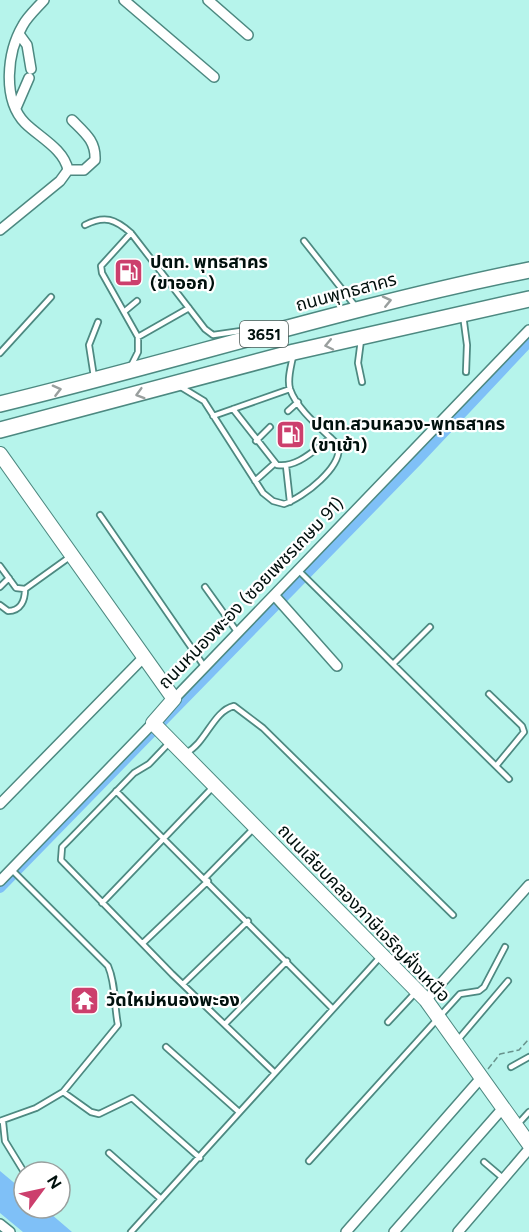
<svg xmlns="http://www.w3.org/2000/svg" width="529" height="1232" viewBox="0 0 529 1232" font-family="Figtree,'Noto Sans Thai',sans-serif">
<rect width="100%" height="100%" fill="#b6f4eb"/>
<path fill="#7fc0f7" d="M0,1171L24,1191V1208H44L72,1232H23L0,1213Z"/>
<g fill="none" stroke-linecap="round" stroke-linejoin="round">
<path stroke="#7fc0f7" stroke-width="10" d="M0,888L418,460L529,342"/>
<defs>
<path id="lane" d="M85,225C105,215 115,219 131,233L205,329L213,335L261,328
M131,233L101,266L102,273L138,337V352L131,366
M304,241L356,307
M155,286L165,277
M125,311L137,301
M463,315L467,345L466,372
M138,337L189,308
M361,340L358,363L362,382
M0,353L51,297
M94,377L89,345L98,322
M181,387L204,401L263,493L273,501L284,504C303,498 344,466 338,445C323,430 297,410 290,389C287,379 291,367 293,356
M233,409L277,465C298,468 315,449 331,438
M288,411L298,402
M213,416L290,389
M256,441L270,427
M286,466L290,502
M255,481L275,463
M100,515L204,666
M0,566L16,588L25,589L71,556
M298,570L509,779
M0,587L9,578
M205,587L238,633
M0,605L8,611C21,611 25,600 25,589
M393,664L430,627
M489,694L522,726L524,732L496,766
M169,743L149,764L134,773L69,840L62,847L61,860L172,974L275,1073
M186,753C206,743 213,711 234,706L263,728L453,915
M116,791L333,1009
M11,869L108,966C116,984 114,1006 118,1025L63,1092
M205,878L254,828
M102,903L213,787
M143,943L208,881
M183,984L248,921
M388,1022L415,993
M225,1024L287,961
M457,1041L508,981
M166,1047L239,1112
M511,1067L529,1057
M0,1121L36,1108L63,1092L91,1112L99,1114L132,1098L200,1158
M3,1122L5,1141L24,1172
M518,1124L529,1112
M109,1153L161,1199
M309,1161L460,994L479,991L484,987L505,947
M484,1162L504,1179
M131,1232L381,956"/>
<path id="street" d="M124,0L214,77
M208,0L248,35
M19,34L27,45L31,69
M16,108L29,78
M68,170H84L95,160C96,141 85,133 72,120
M0,230L60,181L68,170C64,149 39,137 25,123C2,99 7,52 23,25C28,16 37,8 44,0
M274,595L337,666
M174,699L529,330
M0,804L144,657
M0,881L153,723
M426,1000L529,885
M0,1224L10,1232
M346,1232L481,1078
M394,1232L503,1108
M458,1232L529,1149"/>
<path id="secondary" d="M0,454L174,699L153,723L426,1000L529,1144"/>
<path id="primary" d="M0,404C177,361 350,306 529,270
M0,430L294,352L529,299"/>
</defs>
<use href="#lane" stroke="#4d8981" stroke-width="8"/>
<use href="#street" stroke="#4d8981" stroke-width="12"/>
<use href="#secondary" stroke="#4d8981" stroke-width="16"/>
<use href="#primary" stroke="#4d8981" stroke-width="18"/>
<path stroke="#68928c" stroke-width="1.5" stroke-dasharray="6 3" stroke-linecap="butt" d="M488,1069L500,1054L519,1050L529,1039"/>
<use href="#lane" stroke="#fff" stroke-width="4.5"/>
<use href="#street" stroke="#fff" stroke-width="9"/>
<use href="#secondary" stroke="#fff" stroke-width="14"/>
<use href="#primary" stroke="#fff" stroke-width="15"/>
</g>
<defs><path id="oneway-chevron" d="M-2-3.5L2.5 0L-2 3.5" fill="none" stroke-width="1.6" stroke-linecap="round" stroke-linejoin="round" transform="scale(1.5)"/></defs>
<g stroke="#999f9e">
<use href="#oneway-chevron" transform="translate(387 301) rotate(-13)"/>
<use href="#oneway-chevron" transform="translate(329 345) rotate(168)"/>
<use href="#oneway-chevron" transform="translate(57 390) rotate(-14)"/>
<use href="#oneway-chevron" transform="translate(140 394) rotate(164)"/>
</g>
<defs>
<symbol id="fuel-square" viewBox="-11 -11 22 22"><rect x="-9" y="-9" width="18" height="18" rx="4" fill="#cc3f6d" stroke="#fff"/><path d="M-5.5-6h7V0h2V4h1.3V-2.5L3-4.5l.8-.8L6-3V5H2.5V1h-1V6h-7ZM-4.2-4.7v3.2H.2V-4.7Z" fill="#fff"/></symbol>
<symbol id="temple-square" viewBox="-11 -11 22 22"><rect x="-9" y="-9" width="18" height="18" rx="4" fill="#cc3f6d" stroke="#fff"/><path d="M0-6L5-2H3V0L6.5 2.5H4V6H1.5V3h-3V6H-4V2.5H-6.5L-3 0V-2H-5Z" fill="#fff"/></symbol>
</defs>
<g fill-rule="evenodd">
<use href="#fuel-square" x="112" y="256" width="33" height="33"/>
<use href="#fuel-square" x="274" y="418" width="33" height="33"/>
<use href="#temple-square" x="68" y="984" width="33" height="33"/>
</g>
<g text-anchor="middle" stroke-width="4.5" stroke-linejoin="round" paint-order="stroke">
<rect fill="#fff" stroke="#4c5856" stroke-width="1.5" x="240" y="321" width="48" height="26" rx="4.5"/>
<g font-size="16" font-weight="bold" fill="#00100d">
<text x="264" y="340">3651</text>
</g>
<g font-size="18" font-weight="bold" fill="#00100d" stroke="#fff" text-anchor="start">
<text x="150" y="268">ปตท. พุทธสาคร<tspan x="150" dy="21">(ขาออก)</tspan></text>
<text x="311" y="430">ปตท.สวนหลวง-พุทธสาคร<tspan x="311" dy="21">(ขาเข้า)</tspan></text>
<text x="106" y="1006">วัดใหม่หนองพะอง</text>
</g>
<g font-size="18" fill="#00100d" stroke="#fff">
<text transform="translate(346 292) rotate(-15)" y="6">ถนนพุทธสาคร</text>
<text transform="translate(251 593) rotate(-46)" y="6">ถนนหนองพะอง (ซอยเพชรเกษม 91)</text>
<text transform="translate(364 913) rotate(46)" y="6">ถนนเลียบคลองภาษีเจริญฝั่งเหนือ</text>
</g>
</g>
<g transform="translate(42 1190) rotate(57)"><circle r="28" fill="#ffffff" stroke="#999f9e" stroke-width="1.5"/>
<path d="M0-4.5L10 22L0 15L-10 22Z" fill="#cc3f6d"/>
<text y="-9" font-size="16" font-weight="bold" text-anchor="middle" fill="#00100d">N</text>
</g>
</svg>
